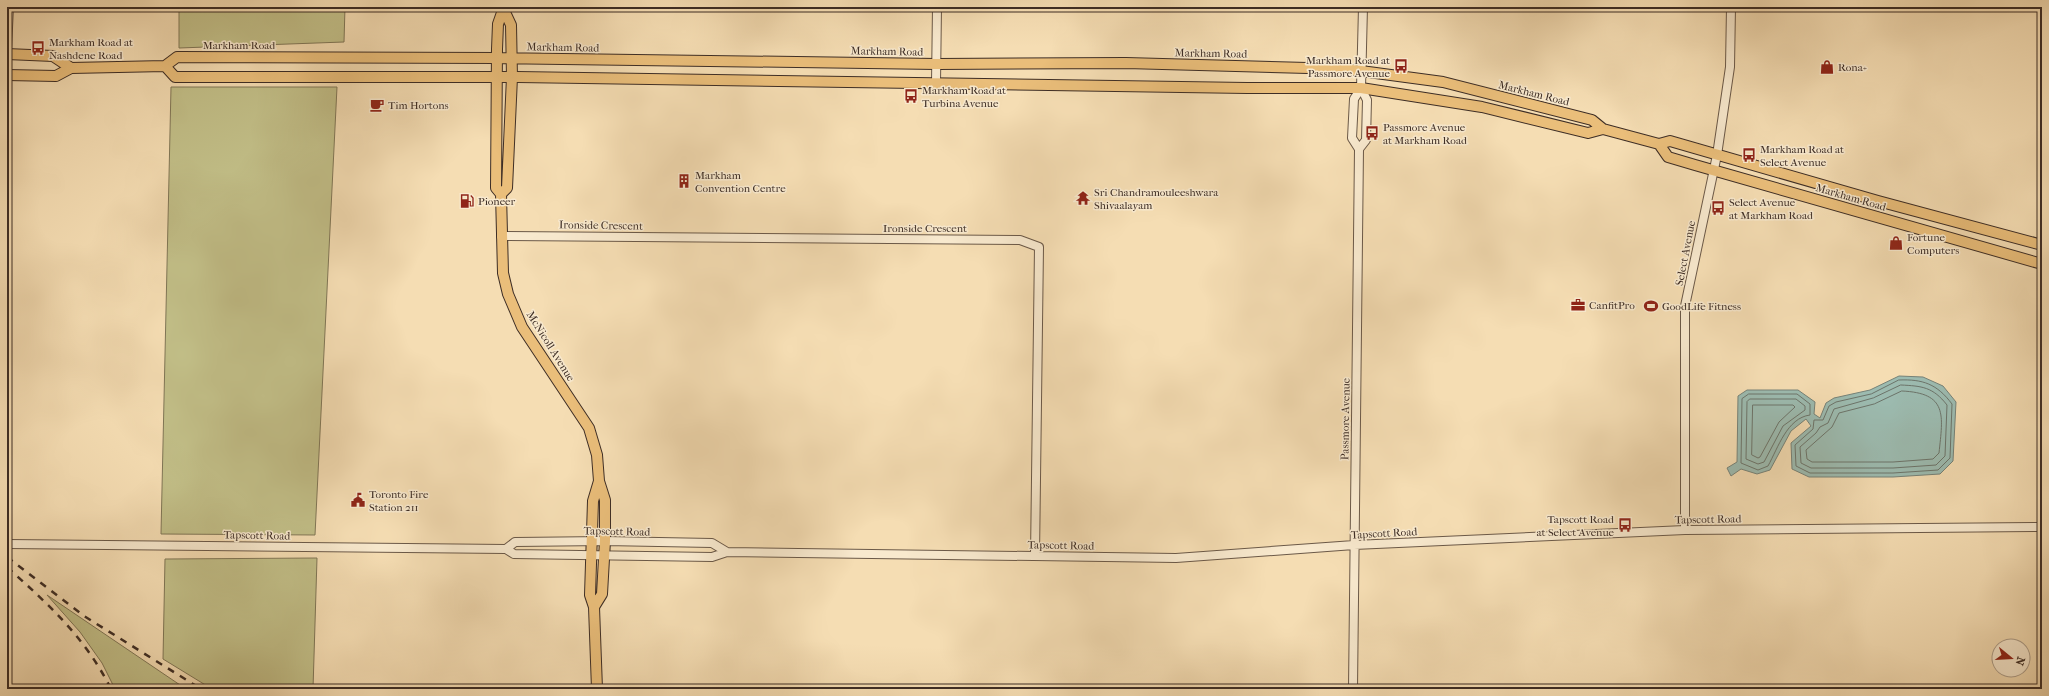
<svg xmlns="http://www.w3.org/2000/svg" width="2049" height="696" viewBox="0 0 2049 696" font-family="'IM FELL French Canon',serif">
<rect width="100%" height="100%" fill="#f5ddb3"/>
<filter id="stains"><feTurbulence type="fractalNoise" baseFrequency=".005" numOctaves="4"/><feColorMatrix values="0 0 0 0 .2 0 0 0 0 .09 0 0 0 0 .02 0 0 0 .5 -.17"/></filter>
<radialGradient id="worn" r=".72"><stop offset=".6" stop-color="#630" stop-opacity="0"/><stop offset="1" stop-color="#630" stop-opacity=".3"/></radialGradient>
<path fill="#c2bf88" stroke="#807656" d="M179,7H345L344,42L179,48Z
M171,87H337L315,535L161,534Z
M317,558L313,689H212L163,659L165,559Z
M47,595L186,689H115L102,663L80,632Z"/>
<path fill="#9cbbb0" stroke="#768278" d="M1899,376L1923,377L1943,386L1956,402L1953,461L1940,474L1893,477H1809L1792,469L1791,443L1811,426L1806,419L1791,431L1770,470L1757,474L1741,469L1731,476L1727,468L1737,462L1738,396L1747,390H1798L1815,402L1814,414L1820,418L1826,403L1834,398L1870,390Z"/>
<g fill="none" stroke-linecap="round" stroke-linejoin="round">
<path stroke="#6c746a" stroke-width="1" d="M1899,380C1923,379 1937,384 1952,404L1950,458L1938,470L1893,473H1810L1796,466L1795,445L1813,429L1814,420H1823L1829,406L1836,402L1871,394Z
M1901,385C1922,386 1933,387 1947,405L1945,456L1936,465L1893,468H1811L1801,463L1800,447L1816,433L1820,427L1828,423L1834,409L1873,398Z
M1902,391C1948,393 1943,415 1939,453L1933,459L1893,462H1812L1807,459L1806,450L1832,427L1839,413L1874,404Z
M1749,394H1797L1810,404V415C1787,418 1778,448 1768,466L1758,470L1741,463L1742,399Z
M1750,399H1796L1805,406V410L1783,426L1764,462L1758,464L1746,459L1747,402Z
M1753,405H1793L1795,407L1779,422L1760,457L1758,458L1752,455Z"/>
<defs>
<path id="minor" d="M7,49L9,7
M936,83L937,7
M1359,149L1366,140L1367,100L1361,88L1363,7
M501,236L1020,240L1039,247L1035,556
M1685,530V306L1717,155L1730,67L1731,7
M7,544L506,549L514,554L712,557L727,552L1176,558L1354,545L1685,530L2042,527
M506,549L515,542L605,541L712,543L727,552
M1353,689L1359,149L1352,138L1354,99L1361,88"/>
<path id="major" d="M504,7L498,24L497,49L496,188L501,194L503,273L508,294L522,327L589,428L597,455L599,481L605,500V541L602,594L594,607
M7,54L53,56L71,68
M165,66L175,77H518L1247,88H1361L1482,107L1588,133L1603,129
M7,75L56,76L71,68L165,66L177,57L498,58L937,64L1126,63L1346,69L1443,82L1592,120L1603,129L1659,144L1670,141L1878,201L2042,245
M1659,144L1668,157L1695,165L2042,264
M501,194L507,188L512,77L511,25L504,10
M597,689L594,607L590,595L593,501L599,481"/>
</defs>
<use href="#minor" stroke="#6b5948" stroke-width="10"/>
<use href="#major" stroke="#3d2d25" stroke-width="12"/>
<use href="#minor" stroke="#f8e9ce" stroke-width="8"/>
<use href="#major" stroke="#eabe7a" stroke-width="10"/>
<path stroke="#3d2d25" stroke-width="2.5" stroke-dasharray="7 7" stroke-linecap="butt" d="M7,557L84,616L201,689
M7,567C49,605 85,637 111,689"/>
</g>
<defs>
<symbol id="bus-bare" viewBox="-9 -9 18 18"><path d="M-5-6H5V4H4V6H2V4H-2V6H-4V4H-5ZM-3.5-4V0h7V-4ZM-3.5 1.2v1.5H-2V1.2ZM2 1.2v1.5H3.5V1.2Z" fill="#8f2418" stroke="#f8e9ce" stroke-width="2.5" paint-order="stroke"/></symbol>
<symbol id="shop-bare" viewBox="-9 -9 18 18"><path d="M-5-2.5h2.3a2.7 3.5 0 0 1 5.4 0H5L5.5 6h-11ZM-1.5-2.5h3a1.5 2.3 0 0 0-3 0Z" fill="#8f2418" stroke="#f8e9ce" stroke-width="2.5" paint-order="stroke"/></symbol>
<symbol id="cafe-bare" viewBox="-9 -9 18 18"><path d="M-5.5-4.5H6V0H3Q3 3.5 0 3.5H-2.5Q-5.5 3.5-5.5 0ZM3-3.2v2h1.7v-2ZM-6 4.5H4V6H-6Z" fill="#8f2418" stroke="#f8e9ce" stroke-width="2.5" paint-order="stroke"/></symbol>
<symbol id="building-bare" viewBox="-9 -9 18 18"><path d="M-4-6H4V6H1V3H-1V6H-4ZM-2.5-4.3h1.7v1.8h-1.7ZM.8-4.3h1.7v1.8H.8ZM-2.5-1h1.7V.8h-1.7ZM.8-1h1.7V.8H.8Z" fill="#8f2418" stroke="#f8e9ce" stroke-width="2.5" paint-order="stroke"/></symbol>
<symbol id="temple-bare" viewBox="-9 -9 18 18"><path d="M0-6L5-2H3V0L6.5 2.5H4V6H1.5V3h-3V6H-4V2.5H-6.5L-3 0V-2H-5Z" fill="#8f2418" stroke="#f8e9ce" stroke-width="2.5" paint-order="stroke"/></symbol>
<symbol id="fuel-bare" viewBox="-9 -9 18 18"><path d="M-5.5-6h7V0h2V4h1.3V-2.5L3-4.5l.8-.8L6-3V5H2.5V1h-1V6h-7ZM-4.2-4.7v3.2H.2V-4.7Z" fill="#8f2418" stroke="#f8e9ce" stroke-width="2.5" paint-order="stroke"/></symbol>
<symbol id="office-bare" viewBox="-9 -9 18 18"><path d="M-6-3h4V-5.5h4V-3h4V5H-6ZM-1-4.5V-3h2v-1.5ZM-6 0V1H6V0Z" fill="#8f2418" stroke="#f8e9ce" stroke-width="2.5" paint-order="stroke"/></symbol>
<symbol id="stadium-bare" viewBox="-9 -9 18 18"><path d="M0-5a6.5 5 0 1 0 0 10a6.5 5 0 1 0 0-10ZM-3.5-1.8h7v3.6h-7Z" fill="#8f2418" stroke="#f8e9ce" stroke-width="2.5" paint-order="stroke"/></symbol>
<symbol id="civic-bare" viewBox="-9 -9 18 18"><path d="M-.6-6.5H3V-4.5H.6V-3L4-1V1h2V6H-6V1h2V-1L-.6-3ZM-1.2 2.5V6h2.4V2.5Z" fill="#8f2418" stroke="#f8e9ce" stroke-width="2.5" paint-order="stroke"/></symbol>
</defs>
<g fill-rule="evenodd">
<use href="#bus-bare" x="28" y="38" width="20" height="20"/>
<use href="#bus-bare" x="1391" y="56" width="20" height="20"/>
<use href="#shop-bare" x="1817" y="57" width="20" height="20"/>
<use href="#bus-bare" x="901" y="86" width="20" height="20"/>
<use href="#cafe-bare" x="367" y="95" width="20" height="20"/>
<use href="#bus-bare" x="1362" y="123" width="20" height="20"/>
<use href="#bus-bare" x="1739" y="145" width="20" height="20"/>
<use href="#building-bare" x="674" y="171" width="20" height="20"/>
<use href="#temple-bare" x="1073" y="188" width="20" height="20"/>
<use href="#fuel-bare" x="457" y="191" width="20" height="20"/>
<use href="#bus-bare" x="1708" y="198" width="20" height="20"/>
<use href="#shop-bare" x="1886" y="233" width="20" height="20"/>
<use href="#office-bare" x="1568" y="295" width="20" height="20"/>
<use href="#stadium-bare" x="1641" y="296" width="20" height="20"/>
<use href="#civic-bare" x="348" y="490" width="20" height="20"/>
<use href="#bus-bare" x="1615" y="515" width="20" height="20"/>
</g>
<g text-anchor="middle" stroke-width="3" stroke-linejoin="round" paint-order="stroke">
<g font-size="11" fill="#3d2d25" stroke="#f8e9ce" text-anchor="start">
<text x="49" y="46">Markham Road at<tspan x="49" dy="13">Nashdene Road</tspan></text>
<text x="1390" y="64" text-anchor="end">Markham Road at<tspan x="1390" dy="13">Passmore Avenue</tspan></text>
<text x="1838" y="71">Rona+</text>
<text x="922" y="94">Markham Road at<tspan x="922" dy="13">Turbina Avenue</tspan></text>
<text x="388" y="109">Tim Hortons</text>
<text x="1383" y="131">Passmore Avenue<tspan x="1383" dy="13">at Markham Road</tspan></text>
<text x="1760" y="153">Markham Road at<tspan x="1760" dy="13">Select Avenue</tspan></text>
<text x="695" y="179">Markham<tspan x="695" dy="13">Convention Centre</tspan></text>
<text x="1094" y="196">Sri Chandramouleeshwara<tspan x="1094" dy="13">Shivaalayam</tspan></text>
<text x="478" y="205">Pioneer</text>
<text x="1729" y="206">Select Avenue<tspan x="1729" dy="13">at Markham Road</tspan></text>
<text x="1907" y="241">Fortune<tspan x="1907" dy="13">Computers</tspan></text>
<text x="1589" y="309">CanfitPro</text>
<text x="1662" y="310">GoodLife Fitness</text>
<text x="369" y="498">Toronto Fire<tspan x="369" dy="13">Station 211</tspan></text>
<text x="1614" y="523" text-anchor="end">Tapscott Road<tspan x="1614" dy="13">at Select Avenue</tspan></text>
</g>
<g font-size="11" fill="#3d2d25" stroke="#f8e9ce">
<text x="239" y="49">Markham Road</text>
<text transform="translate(563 47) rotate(1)" y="4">Markham Road</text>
<text transform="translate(887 51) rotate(1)" y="4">Markham Road</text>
<text transform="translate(1211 53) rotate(1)" y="4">Markham Road</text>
<text transform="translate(1534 93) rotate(14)" y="4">Markham Road</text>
<text transform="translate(1851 197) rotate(16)" y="4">Markham Road</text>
<text transform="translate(601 225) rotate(1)" y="4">Ironside Crescent</text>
<text x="925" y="232">Ironside Crescent</text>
<text transform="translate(1685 253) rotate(-79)" y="4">Select Avenue</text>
<text transform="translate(551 346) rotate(58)" y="4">McNicoll Avenue</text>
<text transform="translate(1345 419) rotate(-89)" y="4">Passmore Avenue</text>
<text transform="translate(1708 519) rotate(-1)" y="4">Tapscott Road</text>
<text transform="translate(617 531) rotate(1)" y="4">Tapscott Road</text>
<text transform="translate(1384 533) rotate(-3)" y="4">Tapscott Road</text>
<text transform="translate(257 535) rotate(1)" y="4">Tapscott Road</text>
<text transform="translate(1061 545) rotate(1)" y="4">Tapscott Road</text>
</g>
</g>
<rect width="2049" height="696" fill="none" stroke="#f5ddb3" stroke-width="24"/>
<rect x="8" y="8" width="2033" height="680" fill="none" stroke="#3d2d25" stroke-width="2"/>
<rect x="12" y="12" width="2025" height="672" fill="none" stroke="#3d2d25"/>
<g transform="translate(2011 658) rotate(108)"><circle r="19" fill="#f8e9ce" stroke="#ad9e8a"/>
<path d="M0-3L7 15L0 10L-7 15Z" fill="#8f2418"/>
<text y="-6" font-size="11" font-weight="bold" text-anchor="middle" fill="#3d2d25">N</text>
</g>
<rect width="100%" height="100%" filter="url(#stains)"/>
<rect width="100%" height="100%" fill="url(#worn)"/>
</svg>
